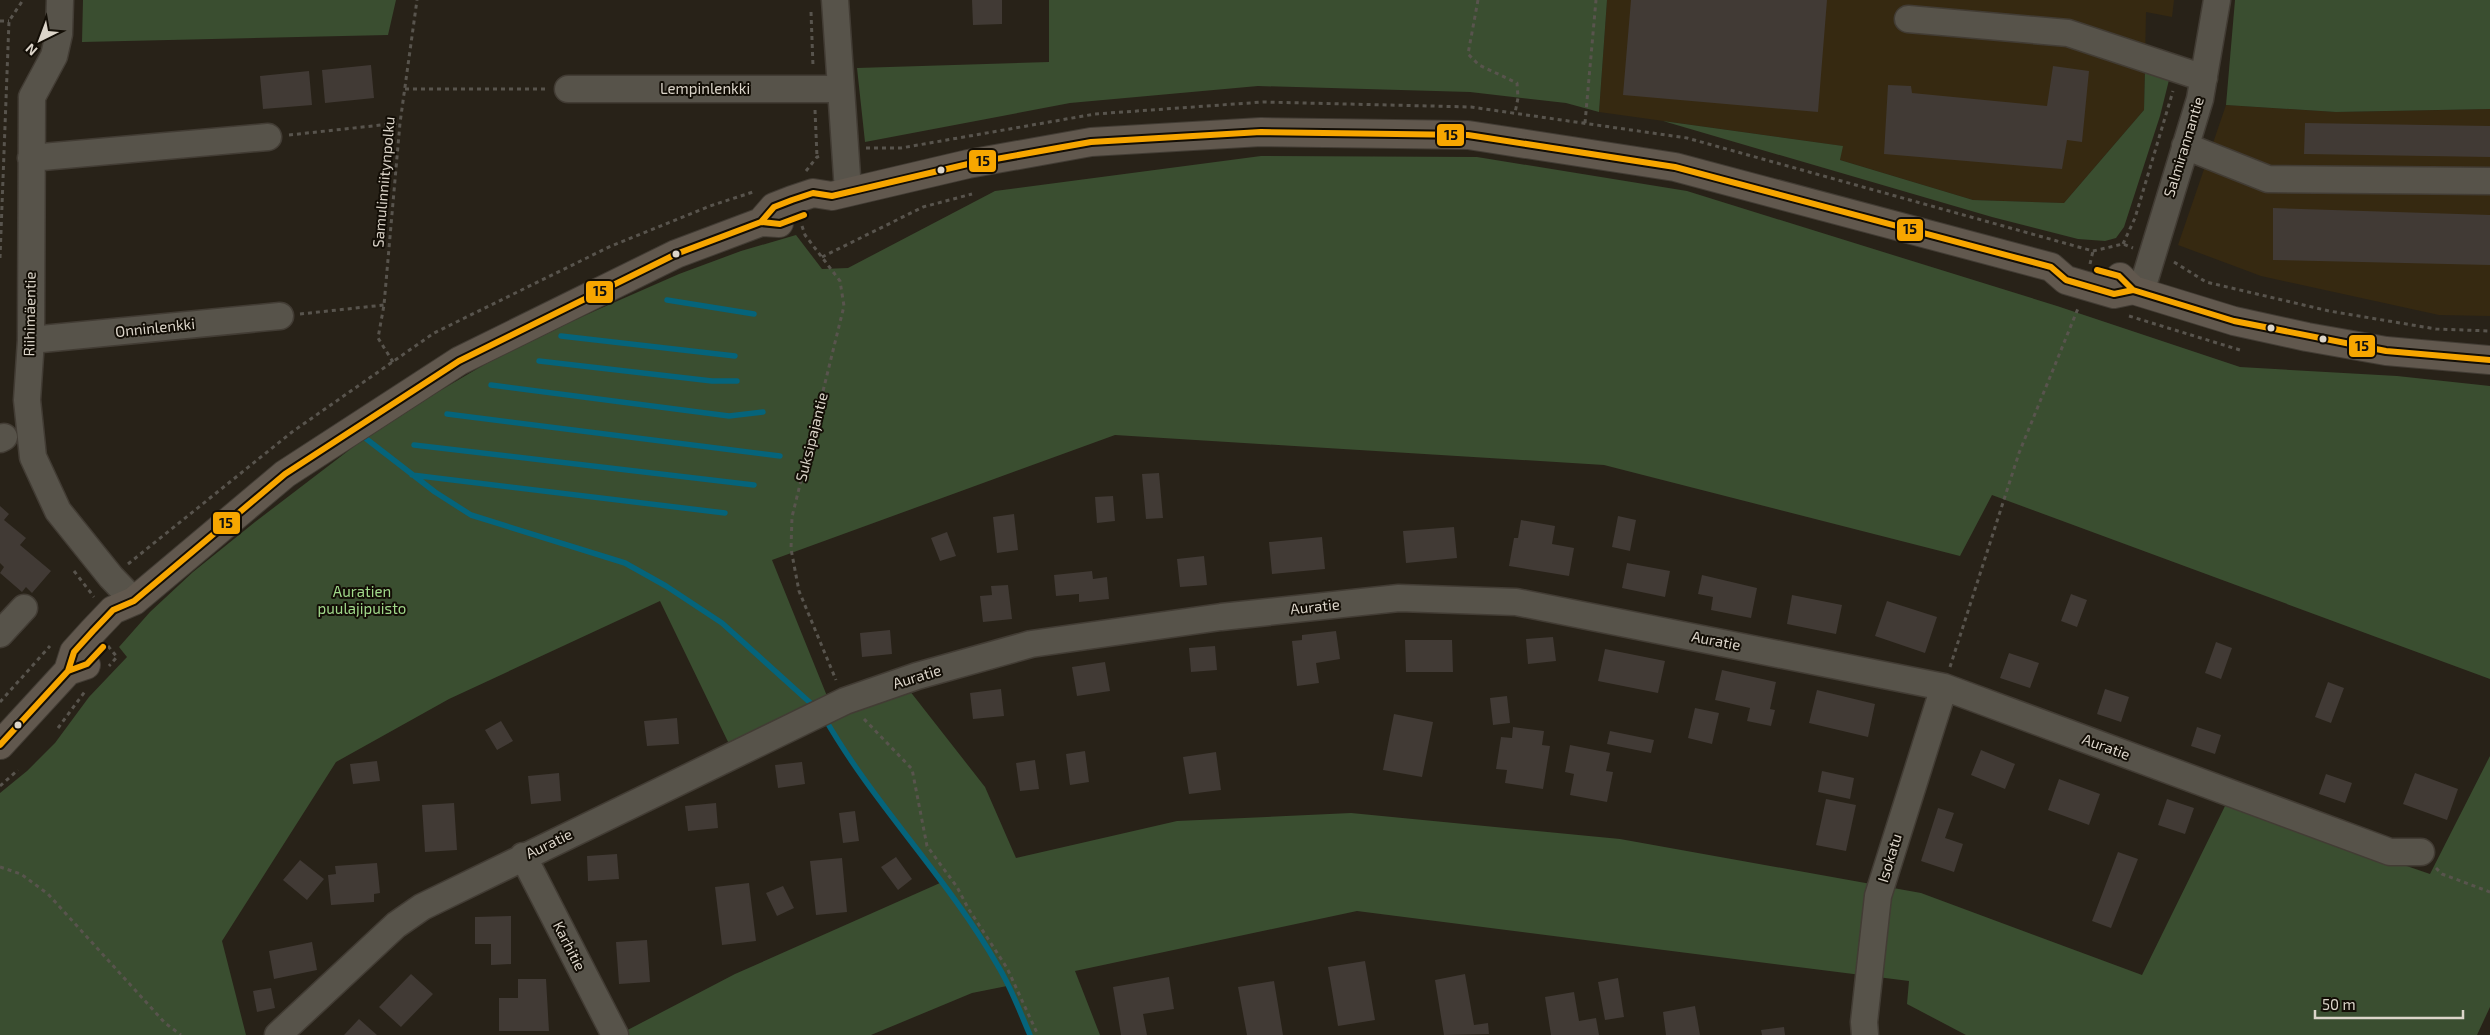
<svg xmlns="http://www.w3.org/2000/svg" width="2490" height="1035" viewBox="0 0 2490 1035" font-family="'Exo 2',sans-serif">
<rect width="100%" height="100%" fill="#282218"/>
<path fill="#362911" d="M1607,0H2174L2172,17L2146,12L2144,110L2064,203L1973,200L1840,160L1842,146L1599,112Z
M2226,105L2336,112L2490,109V316L2439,315L2261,276L2178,245Z"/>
<path fill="#3a4e30" d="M83,0H396L388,35L82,42Z
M1049,0H1607L1599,112L1566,103L1470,92L1258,86L1070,103L865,142L857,68L1049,62Z
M2235,0H2490V109L2336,112L2226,105Z
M2145,69L2170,76L2160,116L2124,227L2116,238L2105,241L2078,239L1992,217L1663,121L1843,146L1840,160L1973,200L2064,203L2144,110Z
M1261,156L1477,157L1687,191L2057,306L2240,367L2397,376L2490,386V679L1992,495L1960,556L1604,465L1115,435L772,560L829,701L730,746L660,601L449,699L336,762L222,941L246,1035H0V793L27,771L55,743L89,697L127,657L119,647L150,612L193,572L255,522L361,441L436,393L511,349L597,310L679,274L741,251L796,235L822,269L848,268L995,191Z
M902,681L985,787L1016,858L1177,821L1351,813L1620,839L1921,893L2142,975L2226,804L2430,874L2490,756V1007L2477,1035H1966L1907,1004L1909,981L1357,911L1075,971L1100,1035H1030L1007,986L972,993L871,1035H618L735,974L940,883L850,762L827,723Z"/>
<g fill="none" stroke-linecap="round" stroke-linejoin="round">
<path stroke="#05647b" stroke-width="5.5" d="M667,300L754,314
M561,336L735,356
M539,361L712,381H737
M491,385L729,416L763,412
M447,414L780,456
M360,434L435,492L471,515L625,563L666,586L722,623L816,708
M414,445L754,485
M412,475L725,513
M824,717C874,805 948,878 998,966C1011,987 1020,1012 1030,1035"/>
</g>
<path fill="#413a35" d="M972,0H1002V24L973,25Z
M1631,0H1827L1818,112L1623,95Z
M371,65L374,98L325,103L322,70Z
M2053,66L2089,71L2082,142L2067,140L2062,169L1884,154L1888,85L1911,86L1912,93L2047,106Z
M309,71L312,105L263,109L260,76Z
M2305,123L2490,126V157L2304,154Z
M2273,208L2490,215V265L2273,260Z
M1159,473L1163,518L1146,519L1142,474Z
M1113,496L1115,521L1097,523L1095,497Z
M0,506L9,514L4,520L26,538L20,545L51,571L32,593L26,587L22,592L0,573L4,567L0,563Z
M1014,514L1018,550L997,553L993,517Z
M1618,516L1636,520L1630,551L1612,547Z
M1521,520L1555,526L1552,544L1574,548L1569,576L1509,566L1514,538H1518Z
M1454,527L1457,558L1406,563L1403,531Z
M947,532L956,556L940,561L931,538Z
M1322,537L1325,569L1272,574L1269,542Z
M1204,556L1207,585L1180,587L1177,559Z
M1627,563L1670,571L1665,597L1622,588Z
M1092,571L1093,579L1107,577L1109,599L1079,602V594L1056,596L1054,575Z
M1702,575L1757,588L1751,618L1711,610L1713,597L1698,594Z
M1008,585L1012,619L983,622L980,596L992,595L991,586Z
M2071,594L2087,600L2077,627L2061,621Z
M1792,595L1842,605L1836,634L1787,624Z
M1887,601L1937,617L1925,653L1875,636Z
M890,630L892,654L862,657L860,633Z
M1336,631L1340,659L1316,663L1319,683L1297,686L1292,641L1302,640V635Z
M1553,637L1556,661L1528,664L1526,639Z
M1405,640H1452L1453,672H1406Z
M2216,642L2232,648L2221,679L2205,673Z
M1215,646L1217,670L1191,672L1189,648Z
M1605,649L1665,661L1658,693L1598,681Z
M2009,653L2039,663L2030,688L2000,678Z
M1105,662L1110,691L1077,696L1072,667Z
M1722,670L1776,682L1770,709L1775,710L1771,726L1747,721L1750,708L1715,700Z
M2328,682L2344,688L2331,723L2315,717Z
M1001,689L1004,716L973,719L970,693Z
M2105,689L2129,697L2121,722L2097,714Z
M1817,690L1875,704L1868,737L1809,723Z
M1507,696L1510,723L1493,725L1490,698Z
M1695,708L1719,713L1712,744L1688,738Z
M1394,714L1433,722L1422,777L1383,770Z
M677,718L679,744L647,746L644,721Z
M501,721L513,741L497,750L485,730Z
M1513,727L1544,731L1542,745L1550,746L1543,789L1505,783L1507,770L1496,769L1501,737L1512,738Z
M2197,727L2221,735L2215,754L2191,746Z
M1610,731L1654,740L1651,753L1607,744Z
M1570,745L1610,753L1606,771L1613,772L1607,802L1570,795L1574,774L1565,772Z
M1981,750L2015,764L2005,789L1971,775Z
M1085,751L1089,782L1070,785L1066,754Z
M1216,752L1221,790L1189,794L1183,757Z
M1035,760L1039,789L1020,791L1016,763Z
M377,761L380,781L353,784L350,764Z
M802,762L805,784L778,788L775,765Z
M1822,771L1854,778L1850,799L1818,792Z
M559,773L561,801L531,804L528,776Z
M2415,773L2458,789L2447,820L2403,804Z
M2326,774L2352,783L2345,803L2319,794Z
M2059,779L2100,794L2089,825L2048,810Z
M1826,799L1856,805L1846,851L1816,845Z
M2167,799L2194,808L2185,834L2158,825Z
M454,803L457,850L425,852L422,805Z
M716,803L718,828L688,831L685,806Z
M1938,808L1954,813L1945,838L1963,844L1954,872L1921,861Z
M855,811L859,841L843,843L839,813Z
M2118,852L2138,859L2111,928L2092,921Z
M617,854L619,879L588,881L587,856Z
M896,857L912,879L898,890L881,867Z
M842,858L847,912L816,915L810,861Z
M300,860L324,879L307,900L283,880Z
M377,863L380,893L374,894V902L331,905L328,875L336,874L335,866Z
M749,883L756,941L722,945L715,887Z
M783,886L794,908L777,916L766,893Z
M511,916V964L491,965V944H475V917Z
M647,940L650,982L619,984L616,942Z
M312,942L317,970L274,979L269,951Z
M1365,961L1375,1020L1338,1026L1328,967Z
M411,974L433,994L401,1027L379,1007Z
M1465,974L1474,1025L1488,1023L1489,1034L1444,1035L1435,980Z
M1169,977L1174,1009L1143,1014L1147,1035H1121L1113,987Z
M1618,978L1624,1017L1605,1020L1598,982Z
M518,979H546L549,1031H499V998H518Z
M1274,981L1283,1035H1247L1238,987Z
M271,988L275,1008L257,1012L253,991Z
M1574,992L1579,1021L1596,1018L1599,1035H1551L1545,997Z
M1695,1006L1700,1035H1666L1663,1012Z
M359,1019L377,1035H344Z
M1784,1027L1785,1035H1762L1761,1030Z"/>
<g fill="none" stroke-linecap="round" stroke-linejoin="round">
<defs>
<path id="minor" d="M60,0L59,34L54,56L32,97L31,340L27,400L33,457L58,511L111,577L134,601
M835,0L848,191
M1908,19L2068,33L2204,78
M568,89H841
M2185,146L2268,179L2490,181
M31,158L268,137
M2141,292L2200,99L2217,0
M31,340L280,316
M0,439L4,437
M0,634L24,608
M523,856L615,1035
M278,1035L396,925L422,907L845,701L917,676L1031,644L1221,617L1399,598L1516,602L1944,687L2390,852H2421
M1865,1035L1864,1022L1878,896L1944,687"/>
<path id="major" d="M761,222L774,207L792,200L813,193L832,196L968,164L1091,142L1261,132L1468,135L1675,167L2051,267L2066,280L2114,294L2133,290
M2120,277L2133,290L2234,321L2307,337L2386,351L2490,360
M68,671L74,652L93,631L113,610L134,601L285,474L459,361L676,254L761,222L779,223
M0,745L68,671L86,665"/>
</defs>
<use href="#minor" stroke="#423c34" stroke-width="29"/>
<use href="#major" stroke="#423c34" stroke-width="30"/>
<path stroke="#58544d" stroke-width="3" stroke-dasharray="4 4" stroke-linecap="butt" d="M1478,0L1468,54L1479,65L1517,83L1518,98L1515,113
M811,12L813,66
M0,21H9
M405,89H548
M815,110L817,157
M1585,123L1596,0
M289,135L400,123
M866,148H901L1095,114L1263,102L1471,107L1687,138L2093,251L2123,244L2133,248
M806,171L817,157L823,156
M802,226L805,235L840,281L844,306L792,517L791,549L799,591L836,680
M2123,244L2135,218L2173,91
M822,257L923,207L972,194
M0,258L9,21L23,0
M2174,262L2206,282L2329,311L2436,329L2490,331
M2090,264L2093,251
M300,314L384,305
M2129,316L2240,350
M393,362L378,338L384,305L400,123L417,0
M128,564L292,432L434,333L609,247L710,206L756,191
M74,571L94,597
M108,646L117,657L109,666
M1950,667L2019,453L2079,306
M0,702L50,646
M864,719L912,769L927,846L957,887L968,908L1007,968L1038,1035
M58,728L86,690
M0,786L18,770
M0,867L21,874L48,894L165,1023L181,1035
M2436,868L2442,874L2490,892"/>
<use href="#minor" stroke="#57534a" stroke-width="26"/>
<use href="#major" stroke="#61584e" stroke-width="28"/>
<defs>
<path id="bus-1" d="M761,222L774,207L792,200L813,193L832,196L968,164L1091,142L1261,132L1468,135L1675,167L2051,267L2066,280L2114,294L2133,290
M2097,270L2119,276L2133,290L2234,321L2386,351L2490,360
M68,671L74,652L93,631L113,610L134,601L285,474L459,361L676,254L761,222L780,224L804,215
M0,745L68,671L87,664L103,647"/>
</defs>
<use href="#bus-1" stroke="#130e06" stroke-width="10"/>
<use href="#bus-1" stroke="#f7a600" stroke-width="6"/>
</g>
<g fill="#dcd5ca" stroke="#130e06" stroke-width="2">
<circle cx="941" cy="170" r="4.5"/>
<circle cx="676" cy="254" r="4.5"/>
<circle cx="2271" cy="328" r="4.5"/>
<circle cx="2323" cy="339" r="4.5"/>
<circle cx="18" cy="725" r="4.5"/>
</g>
<g text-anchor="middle" stroke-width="4" stroke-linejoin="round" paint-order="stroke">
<g font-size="15" fill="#dcd5ca" stroke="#130e06">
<text x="705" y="94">Lempinlenkki</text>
<text transform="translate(2184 147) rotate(-73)" y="5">Salmirannantie</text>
<text transform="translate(384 182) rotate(-85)" y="5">Samulinniitynpolku</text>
<text transform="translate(30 314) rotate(-89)" y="5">Riihimäentie</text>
<text transform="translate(155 328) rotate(-6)" y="5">Onninlenkki</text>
<text transform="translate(812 437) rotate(-76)" y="5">Suksipajantie</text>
<text transform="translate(1315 607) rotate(-6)" y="5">Auratie</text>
<text transform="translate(1716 641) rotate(11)" y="5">Auratie</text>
<text transform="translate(917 677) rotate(-17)" y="5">Auratie</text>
<text transform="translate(2106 747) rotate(20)" y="5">Auratie</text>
<text transform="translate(549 844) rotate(-26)" y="5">Auratie</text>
<text transform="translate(1890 858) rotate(-73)" y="5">Isokatu</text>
<text transform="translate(569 946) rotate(63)" y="5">Karhitie</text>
</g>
<g font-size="15" fill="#a1d98b" stroke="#130e06">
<text x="362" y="597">Auratien<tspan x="362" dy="17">puulajipuisto</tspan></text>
</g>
</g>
<g stroke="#130e06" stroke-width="2">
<rect x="1436" y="123" width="29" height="24" rx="5" fill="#f7a600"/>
<rect x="968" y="149" width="29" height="24" rx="5" fill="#f7a600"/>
<rect x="1896" y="218" width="28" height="24" rx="5" fill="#f7a600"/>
<rect x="585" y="280" width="29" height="24" rx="5" fill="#f7a600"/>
<rect x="2348" y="334" width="28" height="24" rx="5" fill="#f7a600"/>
<rect x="212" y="511" width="29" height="24" rx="5" fill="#f7a600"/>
</g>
<g font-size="14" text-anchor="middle" font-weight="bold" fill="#111">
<text x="1451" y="140">15</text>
<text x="983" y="166">15</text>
<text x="1910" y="234">15</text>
<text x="600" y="296">15</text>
<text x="2362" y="351">15</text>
<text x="226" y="528">15</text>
</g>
<g transform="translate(40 40) rotate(222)" stroke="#130e06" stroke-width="4" paint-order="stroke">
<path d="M0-4L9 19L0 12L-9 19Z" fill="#dcd5ca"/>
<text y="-8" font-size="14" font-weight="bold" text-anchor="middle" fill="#dcd5ca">N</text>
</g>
<path d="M2315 1010v8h148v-8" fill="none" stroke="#dcd5ca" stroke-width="2.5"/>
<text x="2322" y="1010" font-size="15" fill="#dcd5ca" stroke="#130e06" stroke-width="4" paint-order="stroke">50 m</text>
</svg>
